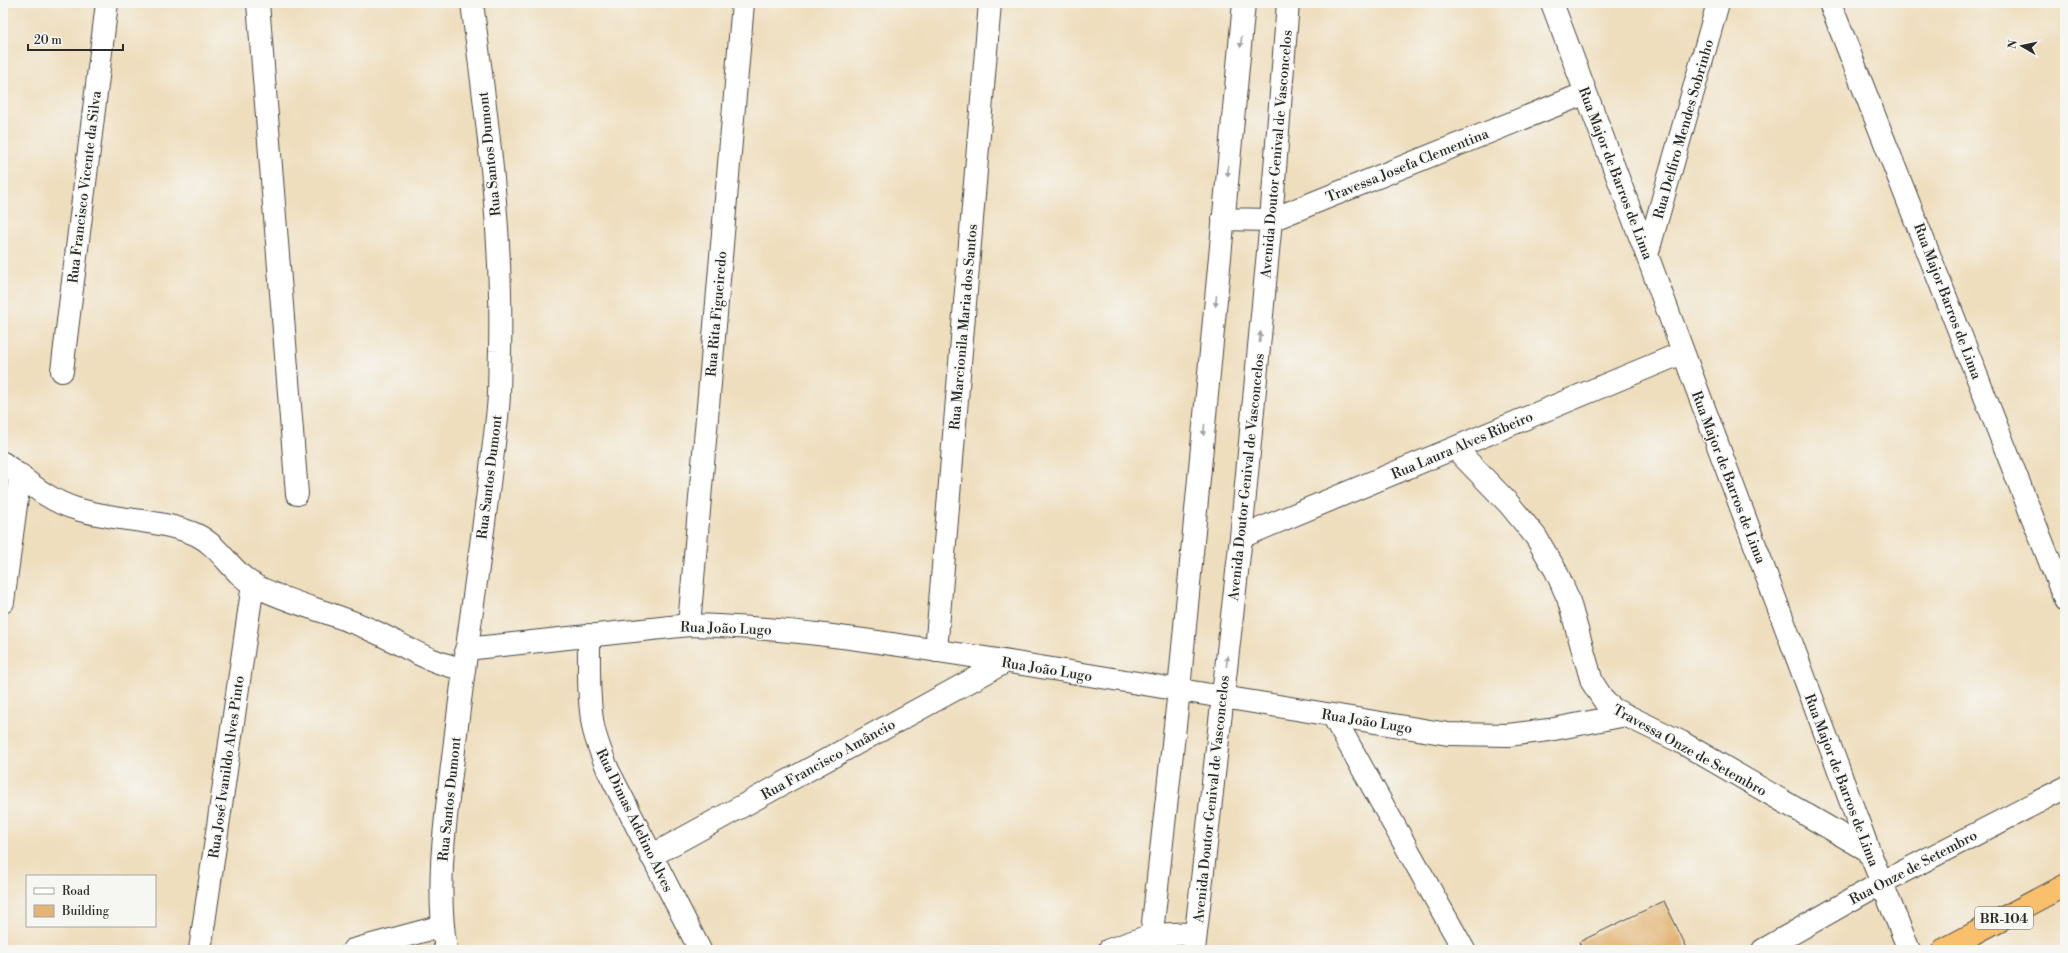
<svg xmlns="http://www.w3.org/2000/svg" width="2068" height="953" viewBox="0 0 2068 953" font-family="'Libre Bodoni',serif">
<rect width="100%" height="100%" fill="#f6f6f2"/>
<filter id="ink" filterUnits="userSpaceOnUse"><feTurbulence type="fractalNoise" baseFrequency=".025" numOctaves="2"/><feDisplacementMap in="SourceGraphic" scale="8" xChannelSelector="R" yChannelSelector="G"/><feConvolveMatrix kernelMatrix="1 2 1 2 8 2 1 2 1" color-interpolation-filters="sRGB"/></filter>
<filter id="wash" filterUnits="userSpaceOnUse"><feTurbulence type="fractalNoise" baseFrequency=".012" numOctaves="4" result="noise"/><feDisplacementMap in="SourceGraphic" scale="16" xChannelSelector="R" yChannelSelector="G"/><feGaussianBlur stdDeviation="0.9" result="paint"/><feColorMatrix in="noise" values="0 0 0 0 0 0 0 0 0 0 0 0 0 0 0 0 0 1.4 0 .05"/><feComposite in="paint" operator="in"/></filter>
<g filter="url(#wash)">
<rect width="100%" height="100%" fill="#efdebe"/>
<g id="blocks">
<path fill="#e3b475" d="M1664,901L1688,950H1582L1579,942Z"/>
</g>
</g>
<g filter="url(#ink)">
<use href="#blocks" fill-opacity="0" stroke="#484641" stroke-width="1"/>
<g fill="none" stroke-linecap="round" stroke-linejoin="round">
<defs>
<path id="minor" d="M258,3L297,494
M1552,3L1647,255L1869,851L1909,950
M1830,3L2065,600
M1223,219L1271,220L1586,93
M1647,255L1718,3
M62,371L107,3
M1455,448L1509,504L1536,537L1556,571L1568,598L1592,682L1605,702L1615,710L1681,742L1869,851
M3,463C26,480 48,501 77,509C115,521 161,519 197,535C221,547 231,572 254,585C290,604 332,612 369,629C403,644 426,662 463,669
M1241,537L1682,353
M3,602L20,475
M689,625L743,3
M589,635C589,665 588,697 593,726C596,741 602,755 608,770L700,950
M466,649L689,625C800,627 912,647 1022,664C1164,687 1306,711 1448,734L1508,735L1549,730L1626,715
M936,651L990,3
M1333,716L1464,950
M651,856L1005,662
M200,950L253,584
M353,950L442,926
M446,950C435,884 446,816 454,750C467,636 486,522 498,408C500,389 499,370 500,351C503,234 487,118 472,3
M1109,950L1152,935L1196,933
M1150,950L1179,690L1244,3
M1194,950L1241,537L1271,220L1288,3
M1763,950L1881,883L2065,788"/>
<path id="trunk" d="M1943,950L2065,885"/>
</defs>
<use href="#minor" stroke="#484641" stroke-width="24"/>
<use href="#trunk" stroke="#484641" stroke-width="24"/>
<use href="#minor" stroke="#fff" stroke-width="22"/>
<use href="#trunk" stroke="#f8bf6c" stroke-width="22"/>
</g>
<defs><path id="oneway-solid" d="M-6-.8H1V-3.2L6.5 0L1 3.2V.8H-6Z"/></defs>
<g fill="#a0a0a0">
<use href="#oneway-solid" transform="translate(1241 42) rotate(96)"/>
<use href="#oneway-solid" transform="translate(1228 171) rotate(96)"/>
<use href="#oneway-solid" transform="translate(1216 301) rotate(95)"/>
<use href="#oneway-solid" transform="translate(1260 337) rotate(-84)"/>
<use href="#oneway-solid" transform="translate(1204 430) rotate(95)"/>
<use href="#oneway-solid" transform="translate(1227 661) rotate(-84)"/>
</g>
</g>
<g text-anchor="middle" stroke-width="3" stroke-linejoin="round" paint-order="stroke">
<rect fill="#f6f6f2" stroke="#686867" stroke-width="1" x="1975" y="907" width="58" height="22" rx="3"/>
<g font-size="13" font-weight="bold" fill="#2b2b2b">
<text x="2004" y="923">BR-104</text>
</g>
<g font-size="14" fill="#2b2b2b" stroke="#f6f6f2">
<text transform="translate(1683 129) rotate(-74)" y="5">Rua Delfiro Mendes Sobrinho</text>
<text transform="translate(489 154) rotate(-96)" y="5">Rua Santos Dumont</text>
<text transform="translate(1276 154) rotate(-85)" y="5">Avenida Doutor Genival de Vasconcelos</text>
<text transform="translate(1407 165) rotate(-22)" y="5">Travessa Josefa Clementina</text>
<text transform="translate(1616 173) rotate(69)" y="5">Rua Major de Barros de Lima</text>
<text transform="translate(84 187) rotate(-83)" y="5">Rua Francisco Vicente da Silva</text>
<text transform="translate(1948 301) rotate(69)" y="5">Rua Major Barros de Lima</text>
<text transform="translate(716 314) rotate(-85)" y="5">Rua Rita Figueiredo</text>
<text transform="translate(963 327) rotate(-85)" y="5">Rua Marcionila Maria dos Santos</text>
<text transform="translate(1462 445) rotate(-23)" y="5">Rua Laura Alves Ribeiro</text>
<text transform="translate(489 477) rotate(-83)" y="5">Rua Santos Dumont</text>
<text transform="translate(1246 477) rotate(-84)" y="5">Avenida Doutor Genival de Vasconcelos</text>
<text transform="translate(1729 477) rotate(69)" y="5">Rua Major de Barros de Lima</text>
<text transform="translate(726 628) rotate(2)" y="5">Rua João Lugo</text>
<text transform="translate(1047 669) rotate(9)" y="5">Rua João Lugo</text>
<text transform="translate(1367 721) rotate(9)" y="5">Rua João Lugo</text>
<text transform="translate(1690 750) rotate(29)" y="5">Travessa Onze de Setembro</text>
<text transform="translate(828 759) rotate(-29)" y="5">Rua Francisco Amâncio</text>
<text transform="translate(226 767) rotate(-82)" y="5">Rua José Ivanildo Alves Pinto</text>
<text transform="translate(1842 780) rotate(69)" y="5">Rua Major de Barros de Lima</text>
<text transform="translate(449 799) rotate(-84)" y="5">Rua Santos Dumont</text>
<text transform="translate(1211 799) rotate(-84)" y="5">Avenida Doutor Genival de Vasconcelos</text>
<text transform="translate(635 820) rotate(64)" y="5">Rua Dimas Adelino Alves</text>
<text transform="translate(1913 867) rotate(-28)" y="5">Rua Onze de Setembro</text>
</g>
</g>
<rect width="2068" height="953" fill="none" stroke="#f6f6f2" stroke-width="16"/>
<rect x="26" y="875" width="130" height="52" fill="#f6f6f2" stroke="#a5a5a2"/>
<rect x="34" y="888" width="20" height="6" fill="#ffffff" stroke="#a5a5a2"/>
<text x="62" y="895" font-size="12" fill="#2b2b2b">Road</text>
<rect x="34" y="905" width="20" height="12" fill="#e3b475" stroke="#a5a5a2"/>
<text x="62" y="915" font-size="12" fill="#2b2b2b">Building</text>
<g transform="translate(2022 46) rotate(279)" stroke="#f6f6f2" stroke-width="3" paint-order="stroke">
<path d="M0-3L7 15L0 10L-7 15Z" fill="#2b2b2b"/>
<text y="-6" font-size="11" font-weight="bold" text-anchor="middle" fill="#2b2b2b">N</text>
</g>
<path d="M28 44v6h95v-6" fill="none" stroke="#2b2b2b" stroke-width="2"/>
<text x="34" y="44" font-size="12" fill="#2b2b2b" stroke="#f6f6f2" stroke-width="3" paint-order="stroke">20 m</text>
</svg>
